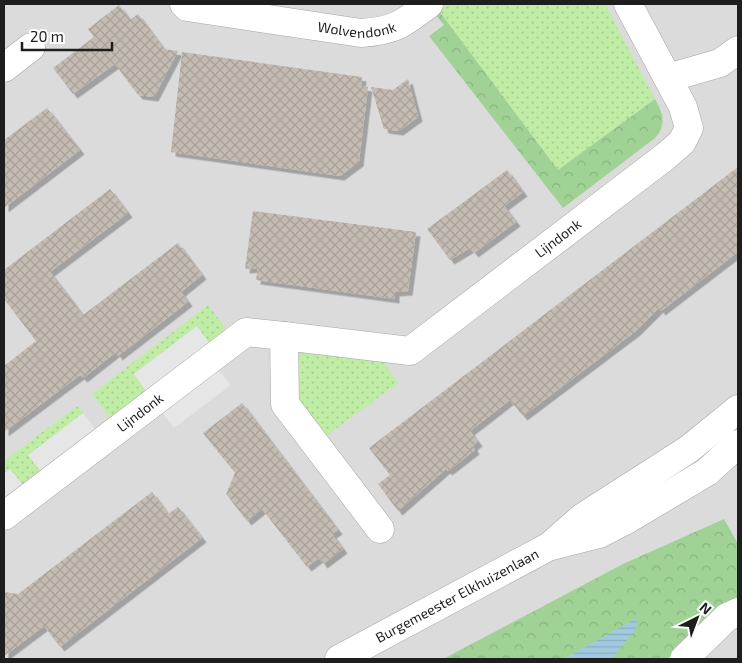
<svg xmlns="http://www.w3.org/2000/svg" width="742" height="663" viewBox="0 0 742 663" font-family="'Exo 2',sans-serif">
<defs>
<pattern id="grass-dots" width="8" height="8" patternUnits="userSpaceOnUse" patternTransform="scale(1.25)"><rect width="8" height="8" fill="#c0eda6"/><path d="M2 2h.1M6 6h.1" fill="none" stroke="#a5cb8e" stroke-width="1.8" stroke-linecap="round"/></pattern>
<pattern id="forest-crowns" width="20" height="18" patternUnits="userSpaceOnUse" patternTransform="scale(1.25)"><rect width="20" height="18" fill="#a0d296"/><path d="M2 6a3 3 0 1 1 6 0M12 15a3 3 0 1 1 6 0" fill="none" stroke="#89b481"/></pattern>
<pattern id="water-rules" width="6" height="5" patternUnits="userSpaceOnUse" patternTransform="scale(1.25)"><rect width="6" height="5" fill="#a1cae0"/><path d="M0 2.5h6" fill="none" stroke="#8aadc0"/></pattern>
<pattern id="building-cross-hatch" width="8" height="8" patternUnits="userSpaceOnUse" patternTransform="scale(1.25)"><rect width="8" height="8" fill="#c4bcb3"/><path d="M0 0l8 8M0 8l8-8" fill="none" stroke="#a8a19a"/></pattern>
<filter id="shadow"><feDropShadow dx="4.5" dy="4.5" stdDeviation="0" flood-color="#0004"/></filter>
</defs>
<rect width="100%" height="100%" fill="#f0ede4"/>
<path fill="#dcdbdb" d="M4,4H738V659H4Z"/>
<path fill="url(#grass-dots)" d="M448,4H605L655,99L558,170L439,11Z
M208,305L226,329L209,343L197,326L134,374L146,391L110,418L92,394Z
M306,349L381,359L398,383L325,437L296,396V357L299,352Z
M77,406L83,413L29,455L41,472L23,485L10,469L4,474V461Z"/>
<path fill="url(#forest-crowns)" d="M439,11L558,170L655,99C663,113 667,125 655,138L563,208L429,36L444,25L435,14Z
M724,519L738,544V606L733,610L724,602L667,659H611L635,629L636,619L564,659H443L623,564Z"/>
<path fill="#e6e6e6" d="M197,326L209,343L146,391L134,374Z
M217,368L231,385L174,428L161,411Z
M83,413L95,429L41,472L28,455Z
M10,469L23,485L4,499V474Z"/>
<path fill="url(#water-rules)" d="M637,618L636,629L611,659H564Z"/>
<path fill="url(#building-cross-hatch)" filter="url(#shadow)" d="M119,5L130,20L138,14L164,49L178,51L154,97L138,95L115,64L73,94L53,68L94,37L88,29Z
M182,52L362,77L361,86L368,87L359,162L340,176L171,152Z
M408,79L418,117L399,131L384,129L371,87L393,90Z
M47,108L80,150L4,208V140Z
M738,167V252L661,311L659,308L636,331L523,416L510,400L492,414L470,431L478,442L473,446L475,450L448,471L446,469L398,511L378,484L390,475L369,448Z
M507,170L523,192L504,206L516,222L474,253L470,248L450,260L427,229Z
M110,189L128,213L50,272L83,315L178,243L202,275L181,292L188,302L118,356L116,352L83,378L80,375L4,432V366L36,341L4,299V270Z
M253,211L416,232L408,291L395,292V299L256,280L258,268L245,269Z
M242,403L338,530L332,534L343,549L323,564L319,558L307,567L262,509L247,521L226,494L235,473L203,433Z
M152,492L168,514L178,507L202,538L60,647L44,626L4,656V592L18,594Z"/>
<g fill="none" stroke-linecap="round" stroke-linejoin="round">
<defs>
<g id="minor">
<path id="s1" d="M184,4L187,7L361,33C394,31 403,24 429,4"/>
<path d="M4,68L31,47"/>
<path d="M668,78L720,63L738,50"/>
<path id="s2" d="M4,516L246,332L284,336"/>
<path id="s3" d="M380,529L285,404L284,336L410,351L666,156L682,142L689,128L683,107L628,4"/>
<path d="M684,659L727,617L738,612"/>
</g>
<g id="tertiary">
<path d="M553,543L583,517L689,449L738,409"/>
<path id="s4" d="M339,659L548,547L599,534L628,519L707,472L738,444"/>
</g>
</defs>
<use href="#minor" stroke="#a5a5a5" stroke-width="29"/>
<use href="#tertiary" stroke="#a5a5a5" stroke-width="29"/>
<use href="#minor" stroke="#fff" stroke-width="28"/>
<use href="#tertiary" stroke="#fff" stroke-width="28"/>
</g>
<g text-anchor="middle" stroke-width="4.5" stroke-linejoin="round" paint-order="stroke">
<g font-size="14" fill="#1e1e1e" stroke="#fff">
<text dy="5" stroke="none"><textPath href="#s1" startOffset="176">Wolvendonk</textPath></text>
<text dy="5" stroke="none"><textPath href="#s3" startOffset="538">Lijndonk</textPath></text>
<text dy="5" stroke="none"><textPath href="#s2" startOffset="171">Lijndonk</textPath></text>
<text dy="5" stroke="none"><textPath href="#s4" startOffset="134">Burgemeester Elkhuizenlaan</textPath></text>
</g>
</g>
<rect width="742" height="663" fill="none" stroke="#1e1e1e" stroke-width="10"/>
<g transform="translate(697 618) rotate(42)" stroke="#ffffff" stroke-width="4" paint-order="stroke">
<path d="M0-4L9 19L0 12L-9 19Z" fill="#1e1e1e"/>
<text y="-8" font-size="14" font-weight="bold" text-anchor="middle" fill="#1e1e1e">N</text>
</g>
<path d="M22 42v8h90v-8" fill="none" stroke="#1e1e1e" stroke-width="2.5"/>
<text x="30" y="42" font-size="15" fill="#1e1e1e" stroke="#ffffff" stroke-width="4" paint-order="stroke">20 m</text>
</svg>
